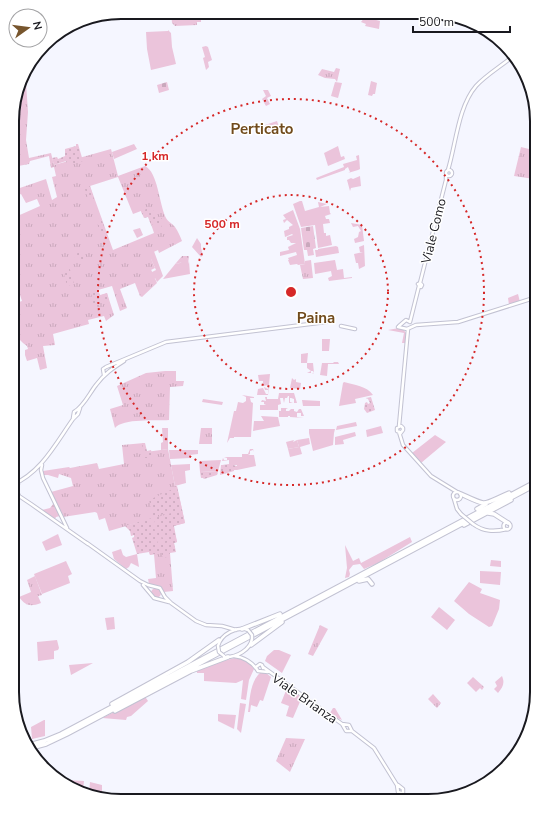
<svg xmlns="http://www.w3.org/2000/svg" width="549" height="813" viewBox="0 0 549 813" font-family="'Nunito Sans',sans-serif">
<defs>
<pattern id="forest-crowns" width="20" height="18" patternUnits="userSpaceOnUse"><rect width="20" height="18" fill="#ebc4db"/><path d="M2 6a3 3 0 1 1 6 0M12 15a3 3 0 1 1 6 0" fill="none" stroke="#c9a8bc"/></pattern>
<pattern id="cemetery-stones" width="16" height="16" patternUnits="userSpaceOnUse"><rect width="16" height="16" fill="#ebc4db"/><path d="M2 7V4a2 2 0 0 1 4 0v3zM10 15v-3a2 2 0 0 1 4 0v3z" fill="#c9a8bc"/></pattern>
<pattern id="park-tufts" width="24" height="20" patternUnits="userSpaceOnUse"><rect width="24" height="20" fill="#ebc4db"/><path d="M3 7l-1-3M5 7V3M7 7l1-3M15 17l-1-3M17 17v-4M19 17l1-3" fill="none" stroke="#c9a8bc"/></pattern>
<pattern id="garden-dots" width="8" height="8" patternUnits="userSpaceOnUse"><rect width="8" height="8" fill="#ebc4db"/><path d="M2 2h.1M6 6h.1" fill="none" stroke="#c9a8bc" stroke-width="1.8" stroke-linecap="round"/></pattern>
</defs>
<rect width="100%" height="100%" fill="#f5f6ff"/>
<path fill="#ebc4db" d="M365,17L380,21L379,29L365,26L366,24L361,22Z
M168,30L171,33L172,47L176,64L151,70L147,49L146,32L168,31Z
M206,46L208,47L212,60L208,62L209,67L206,70L203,58L205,57L202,47Z
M335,82L342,83L338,98L331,96Z
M263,90H268L271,96L267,98L270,104L266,106L262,99L266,96Z
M277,121L279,127L267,131L265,125Z
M134,144L137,149L114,159L112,152Z
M338,146L341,157L344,156L345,159L328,166L324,153Z
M359,155L360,169L358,170L348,173L350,172L348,167L345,169V170L317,180L316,178L344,167L343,164L357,160L356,156Z
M360,176L361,186L351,188L350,191L347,180L351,178L353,179Z
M300,201H302L305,211L319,207L318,202L327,204L320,207L329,206L330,213L331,214L325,216L326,219H329L330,223L323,224L324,233H326V236L330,235L332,245L318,248L315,225L301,227L293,204Z
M293,210L300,229L305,264L298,265L297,264L290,265L288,260H289L288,258L297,255L296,252L280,256V252L289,250L288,247L296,243H291L289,240H287V237L293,235L292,234L285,237L284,231L289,229V227L293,225L287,220L284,223L283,220L286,219L283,215Z
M351,223L362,225L364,241L355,243L354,239L358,237L359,232L361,231L358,226L353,227Z
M140,228L143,235L137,238L133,230Z
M197,238L201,244V248L203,255L201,257L192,247Z
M151,243L163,276L157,282L155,278L137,286L148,264L152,272L156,270L151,259L147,261Z
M364,245L365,266L359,269L358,263H356L354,254L363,252H360L359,247Z
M336,246L338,247L339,253L316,257L315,250H318V249Z
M335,260L337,270L343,269L344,278L352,277V278L329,281L328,278L332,276L331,271L315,274L314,263Z
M189,261L190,274L163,279L176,263L178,264L181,262L188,264Z
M518,294L520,302L509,305L508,298Z
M399,328L403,329L406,333L405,343H402L404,333L388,330Z
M322,339H330L329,351H322Z
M308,353L307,363H313L314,373L313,374H312L314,373L313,371H311V373H307L311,371L307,368V363H301V354Z
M334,362H338L339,364H328L327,376L320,375L322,363H333Z
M270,374L268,395H257L258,389L263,388L266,394H268V390H265L264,387L268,389V385L263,386V381H259L258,375Z
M292,378L294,380L296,379V382L301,383L300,389L290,388Z
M343,383L344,382C354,385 367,386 373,395L355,399L356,403L339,406Z
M279,393H294L297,403H294V399L291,398H290V402L293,403H289V396H290H288L287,398H285L284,403L283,398H280L281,404L278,405V410H260V405H266L264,404V402H261L262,400L266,401L265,397H267V399H278Z
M242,395L254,397V398H250L251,402L253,403L251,437H234V438H230L227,443L234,411H236L238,402L243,403L246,401V397Z
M203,399L223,402L222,405L202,402Z
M302,400L320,401V406H303Z
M281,408H288L286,409V411H289L291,409H297H294V411L297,412L299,409H301L304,416H301V413H297V417L304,418L290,417V416H288V417H279V411H281Z
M14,414L18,422V428H12V415Z
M261,416L278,417L280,426L253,431L254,421H264Z
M356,422L357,426L336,430L337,426Z
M381,426L383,433L367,437L366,430Z
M162,428H168V449L161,450V443L163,442Z
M355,432L356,436L343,440L344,444L335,445V437Z
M309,433H334L333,445L313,451Z
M435,435L446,442L421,463L412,453Z
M294,440L293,442L297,440L299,447L288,449L286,442Z
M250,449H253L254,452L253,450L250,451V454L248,455H254L256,466L237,470V465H222L229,464V460L222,461L223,458L224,460H227V458L224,457H242V454H248Z
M169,450H198V454L190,455L191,458L170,459Z
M221,460L218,471L200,472L199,461Z
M190,464V470L185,471L186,483L175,486L171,465Z
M58,534L62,545L46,551L42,542Z
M410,537L412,542L378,563L364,569L360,564L353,565L349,570L350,574L349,577L345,578L347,568L345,545L353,561L359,558L361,563Z
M121,549L123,555L126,557L137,554L139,567L131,563L129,567L126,569L114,559L112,552Z
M491,560L501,561V567L490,566Z
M66,561L72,574L68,576L70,583L42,594L34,574Z
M480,571L501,572L500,585L480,583Z
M469,582L482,589L480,593L500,600L499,609L492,626L489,627L469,614L454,601Z
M151 593a5 5 0 1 1 10 0a5 5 0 1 1-10 0Z
M439,607L455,620L447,630L431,617Z
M114,617L115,629L107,630L105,618Z
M57,640L59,648L58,650L54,651V659L38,661L37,642Z
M274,650H279L291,655L282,673L265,661L267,656Z
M235,658L244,660L254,667V669L249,680L246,700L241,699L243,680L236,683L204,681V673H197V671L210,664Z
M93,663L71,675L69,665Z
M260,673H266L271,677L263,701L260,700L257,707L251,705L250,712H248C250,699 250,682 260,673Z
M287,688L302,697L293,718L286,716L289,706L281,703Z
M143,698H146L148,701L131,716L127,717L126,720L102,718Z
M240,703L246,704L241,733L237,729Z
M218,714L236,715L234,729L218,721Z
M44,720H45V736L32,739L31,727Z
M66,780L84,781L83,790L66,783Z
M90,782L102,785V798L89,793Z"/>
<path fill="url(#forest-crowns)" d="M182,256H189L188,264L183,265L181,262L178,264L176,263Z
M309,438L310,444L300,447L302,454L290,457L288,449L299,447L297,440Z"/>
<path fill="url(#cemetery-stones)" d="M167,82L169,90L159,93L157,85Z
M313,226L316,248L313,249L314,255L308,256L307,250H304L301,228Z"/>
<path fill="url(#park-tufts)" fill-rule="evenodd" d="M171,12H201V22H197V25L175,26L172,23Z
M336,68L340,69L337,82L335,79L325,78L318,75L322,69L334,72Z
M371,81L377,83L375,94H373L372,96L368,95Z
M26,83L28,112L26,140L29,158L51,153L54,165L111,149L118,176L145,166C158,172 159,204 166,218C168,222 172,223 175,227C178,231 180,236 182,241L159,253L158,250L149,254L155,268L151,270L157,283L142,297L140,296L135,283L120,289L127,308L120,311L112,286L98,290L100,295L107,293L114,315L106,321L104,316L88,320L89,324L53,334L55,345L43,346L47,368L40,370L37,358L27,361L25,355V350L28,349L27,346L23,343L19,339L13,312V304L22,301L19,292L13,294V280L18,277L17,273L13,272V218L40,206L37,199L26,203L21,194L13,197V187L14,190L46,179L52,200L57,197L52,177L56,176L54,167L51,168L49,156L30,161L29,164L13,167V107L21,84ZM118,177L133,214L141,211L142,214L147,212L154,233L113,250L90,186Z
M521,147L537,151V168L534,179L514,176Z
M311,260L313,278L303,279L300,265L305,264V261Z
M165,371H176V381H184L183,386L170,387L169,420C156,421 123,418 115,428L110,409L123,405L117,386L146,373Z
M201,428H212V444H199Z
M309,429H335L334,433H309Z
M144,443L146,452L168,449L175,486H177L185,523L174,526L177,542L174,543L176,552L170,553L173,591L164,592L159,586L149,584L148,579L156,578L154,554L150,555L146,536L140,522L109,531L105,518L99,520L97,513L95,512L63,517L51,492L73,486L71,478L59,474L58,478L48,475H43V471L69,467L70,468L97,463L99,469L124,464L122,445Z
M54,503L60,516L56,517L55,519L42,510L50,508Z
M35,576L42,595L38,596L41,603C30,607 26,606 19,597L31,592L27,580Z
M320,625L328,629L313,656L308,654Z
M502,676C505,683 503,687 498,693L494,689L497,686L495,682Z
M473,677L484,687L482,690L480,688L476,692L467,683Z
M433,694L441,703L437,708L428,699Z
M333,708H335L342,720L337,718L330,713Z
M286,738L305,739L290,772L276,761Z"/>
<path fill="url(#garden-dots)" d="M76,144H78L83,161L68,165L66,161L54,165L52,158L57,157L58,159L65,156V149L76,146Z
M90,186L94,199L89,201L84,187Z
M152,207L156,219L158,220L162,218V221L160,222L162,228L159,229L155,219H153L155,223L151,225L148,217L144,218L141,211Z
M101,218L105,230L100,232L96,220Z
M82,252L84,259L76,261L74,254Z
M69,266L74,284L67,286L63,269Z
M98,290L100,296L107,293L109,302L107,303L104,298L98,300L100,306L94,308L91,293Z
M371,397L375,410L367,413L364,409L365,403L367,402L368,404L370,403L368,399L366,398Z
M142,443H145L147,451L151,450L153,458H144Z
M221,465H233L237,466V470H234V471L220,475Z
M218,471L217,475L204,479L203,478H201L200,472Z
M177,487L185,523L173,526L177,542L174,543L175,551L170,552V554H166L167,557L163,558L161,551L165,550L164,547H160V545L170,542L160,544L158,539L168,537L158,538L154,518L175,512L153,516L149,500Z
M152,518L160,553L150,555L149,552L137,554L132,538L134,537V535L131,536L130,531L125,526Z"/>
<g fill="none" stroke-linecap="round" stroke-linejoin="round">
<defs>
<path id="secondary" d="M446 173a3 3 0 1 1 6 0a3 3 0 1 1-6 0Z
M448,170C456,144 458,107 476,86C486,75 500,67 512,57
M420,283L422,285L421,287L418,284L420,283L446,180V175
M410,322L419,286
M341,326L355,329
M399,326L406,320L410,322
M398,327L407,329L416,325L458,322L537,297
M106,367L166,342L326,322
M104,375L103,369L106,367
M73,418L74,412C84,406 89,394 96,385C104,374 113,368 124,361
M399,426L408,329
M399,432L403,445L431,476L457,492
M400,434L403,430V428L401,426L397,428V431L400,432
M42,465L41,470L43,478L67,528
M18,484L16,490L19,496
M12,485C41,473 56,443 73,419L78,414L80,408
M453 496a4 4 0 1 1 8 0a4 4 0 1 1-8 0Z
M12,494L19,496L31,504L88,544
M454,499L457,509L461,514
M503.5 526a3.5 3.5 0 1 1 7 0a3.5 3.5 0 1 1-7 0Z
M473,524C484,532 494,532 507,529
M87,543L140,581L148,585L160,588L165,597L171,603L196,621L206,625L222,626L236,630
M143,585L154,598L169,602
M218,646C221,634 237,626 248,630
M234,656C244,657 253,663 258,671L268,672
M226,657C237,657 250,650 252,639
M256,667L260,664L262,665L263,668
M263,667L342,724L349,725L352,731
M342,724L346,731H352L374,748L397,785L398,792L401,793L407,801
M398,785L403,789V795"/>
<path id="trunk" d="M461,494C489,507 481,505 509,493
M477,509L486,504
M488,513L494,514L508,523
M464,525L511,500
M359,581L368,579L372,584
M242,629L280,614
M251,645L282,622
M112,704L188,662L219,640
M115,711L191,671L228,657
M29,745L44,741L61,734L537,481
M31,748L46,744L67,734L537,484"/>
</defs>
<use href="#secondary" stroke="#c2c2d2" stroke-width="4.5"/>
<use href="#trunk" stroke="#c2c2d2" stroke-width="5.5"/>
<use href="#secondary" stroke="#fff" stroke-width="2.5"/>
<use href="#trunk" stroke="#fff" stroke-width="3.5"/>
<defs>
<path id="secondary-bridge" d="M461,514L473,524
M248,630L252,635V639
M218,646L219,652L224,656"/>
</defs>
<use href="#secondary-bridge" stroke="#c2c2d2" stroke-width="4.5" stroke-linecap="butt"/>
<use href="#secondary-bridge" stroke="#fff" stroke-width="2.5"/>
</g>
<g fill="none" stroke="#d62828" stroke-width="2" stroke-dasharray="2 4">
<circle cx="291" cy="292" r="97"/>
<circle cx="291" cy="292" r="193"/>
</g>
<g text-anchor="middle" stroke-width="3" stroke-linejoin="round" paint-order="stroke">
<g font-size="13" fill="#19191f" stroke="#fff">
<text transform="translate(433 231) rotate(-76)" y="5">Viale Como</text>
<text transform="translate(305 698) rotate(35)" y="5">Viale Brianza</text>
</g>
<g font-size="15" font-weight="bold" fill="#714b1c" stroke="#fff">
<text x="262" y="134">Perticato</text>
<text x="316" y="323">Paina</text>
</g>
</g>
<path d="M0 0H549V813H0ZM121 19H428A102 102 0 0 1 530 121V692A102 102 0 0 1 428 794H121A102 102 0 0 1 19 692V121A102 102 0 0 1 121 19Z" fill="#fff" fill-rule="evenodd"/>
<path fill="none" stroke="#19191f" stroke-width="2" d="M121 19H428A102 102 0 0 1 530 121V692A102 102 0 0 1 428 794H121A102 102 0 0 1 19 692V121A102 102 0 0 1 121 19Z"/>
<circle cx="291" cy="292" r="6" fill="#d62828" stroke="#fff" stroke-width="2"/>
<g font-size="12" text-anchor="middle" font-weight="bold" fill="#d62828" stroke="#fff" stroke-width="3" stroke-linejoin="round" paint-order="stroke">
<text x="155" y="160">1 km</text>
<text x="222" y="228">500 m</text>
</g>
<g transform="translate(28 28) rotate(76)"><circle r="19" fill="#ffffff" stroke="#a3a3a5"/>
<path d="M0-3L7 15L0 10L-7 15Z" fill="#77552d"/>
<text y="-6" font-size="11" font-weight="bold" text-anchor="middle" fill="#19191f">N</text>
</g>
<path d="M413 26v6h97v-6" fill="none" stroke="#19191f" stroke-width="2"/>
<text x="419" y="26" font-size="12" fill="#19191f" stroke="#ffffff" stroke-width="3" paint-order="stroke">500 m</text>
</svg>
